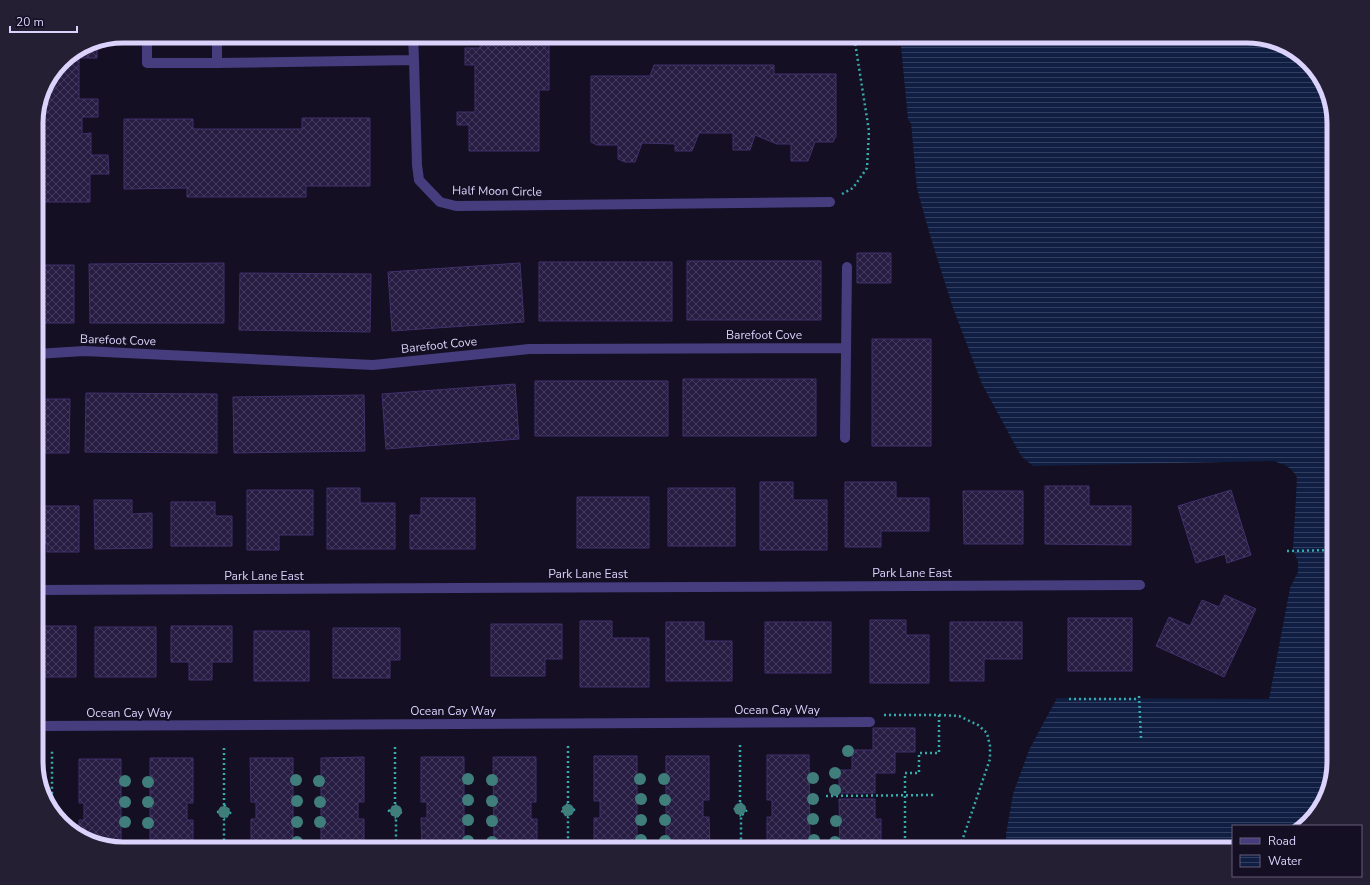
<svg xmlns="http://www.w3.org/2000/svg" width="1370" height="885" viewBox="0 0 1370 885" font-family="'Nunito Sans',sans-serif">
<defs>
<pattern id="water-rules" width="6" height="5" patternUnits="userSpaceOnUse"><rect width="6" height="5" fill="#0f1e42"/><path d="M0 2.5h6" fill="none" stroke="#313e5e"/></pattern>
<pattern id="building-cross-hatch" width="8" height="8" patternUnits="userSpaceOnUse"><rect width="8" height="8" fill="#271d42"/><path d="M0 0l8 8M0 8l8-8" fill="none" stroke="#463d5e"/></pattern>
</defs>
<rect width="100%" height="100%" fill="#140f22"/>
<path fill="url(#water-rules)" d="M900,36H1247L1295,51L1322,80L1334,123V762L1319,810L1303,826H1233V849H1006V834L1013,794L1029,750L1057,698L1269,699L1290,588L1298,572V562L1293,549L1297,478C1292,467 1284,464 1273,461L1033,466L1021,456L982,384L953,308L932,242L917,189L911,123L908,120Z"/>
<path fill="url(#building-cross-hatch)" stroke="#41306c" d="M480,36H549V90H539V151H469V125H457V112H475V65H465V48H480Z
M97,41V58H79V99H98V117H82V134L91,133V155H108L109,174H90V202H36V117L43,89L62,61L90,43Z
M654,65H774V74H836V136L833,142H815L808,161H791V144H777L755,135L750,150H733V133H699L692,151H675V144L642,143L635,162H625L618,159V145H597L591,142V76H650Z
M302,118H370V186H306V197H187V188L124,189V119H193V129H302Z
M857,253H891V283H857Z
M687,261H821V320H687Z
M539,262H672V321H539Z
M224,263V323H90L89,264Z
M520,263L524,322L392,331L388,272Z
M36,265H74V323H36Z
M240,273L371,274L370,332L239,330Z
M872,339H931V446H872Z
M683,379H816V436H683Z
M535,381H668V436H535Z
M515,384L519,439L386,449L382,394Z
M86,393L217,394V453L85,452Z
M364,395L365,451L234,453L233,397Z
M36,399H70L69,453H36Z
M760,482H793V500H827V550H760Z
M845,482H896V498H929V531H881V547H845Z
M1045,486H1089V506H1131V545L1045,544Z
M327,488H360V503H395V549H327Z
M668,488H735V546H668Z
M247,490H313V535H279V550H247Z
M1231,490L1251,555L1227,563L1225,554L1196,563L1178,506Z
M963,491H1023V544H964Z
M577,497H649V548H577Z
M421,498H475V549H410V515H421Z
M94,500H132V514L152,513V548L95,549Z
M171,502H215V516H232V546H171Z
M36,506H79V552H47V543H36Z
M1225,595L1256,609L1224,677L1156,646L1169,617L1190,626L1202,600L1219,607Z
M1068,618H1132V671H1068Z
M870,620H906V635H929V683H870Z
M580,621H612V638H649V687H580Z
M666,622H704V641H732V681H666Z
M765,622H831V673H765Z
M950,622H1022V659H984V681H950Z
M491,624H562V659H545V676H491Z
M36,626H76V677H36Z
M171,626H232V662H212V680H189V662H171Z
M95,627H156V677H95Z
M333,628H400V660H390V678H333Z
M254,631H309V681H254Z
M873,728H915V752H895V773H875V793H839V770H852V750H873Z
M767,755H809L810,849H767V817H772V800H767Z
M594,756H637V849H594V818H600V801H594Z
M666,756H709V800H703V817H709L710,849H666Z
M364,757V802H358V819H364V849H321V758Z
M421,757H464V849H422L421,818H427V802H421Z
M493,757H536V802H531V819H537V849H494Z
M150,758H193V803H187V820H193V849H150Z
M250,758H293V849H251V819H256V802H251Z
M79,759H121V849L79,836V820H84V803H79Z
M839,799H875V819H881V849H840Z"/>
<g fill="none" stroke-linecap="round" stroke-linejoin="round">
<path stroke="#36abad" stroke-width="2.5" stroke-dasharray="2 3" stroke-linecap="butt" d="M842,194L853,188L867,168L869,131L854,36
M1287,551L1334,550
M1139,696L1141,738
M1069,699H1139
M884,715H939V753H919V773H905V849
M939,715L959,716L978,725L987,733L990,746V759L961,844L957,849
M740,745V803L734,810L741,816
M568,746V804L574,810L568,817V846
M395,747V805L389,811L396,818
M224,748V805L218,812L224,819V848
M826,796L934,795
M740,803L747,810L741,816V845
M568,804L561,810L568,817
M224,805L231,812L224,819
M395,805L402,811L396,818V847
M52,806L59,813L57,815
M50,808L52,806V749"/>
<path stroke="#453d7e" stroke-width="10" d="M147,36V63H217
M217,36V63L414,60L417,165L419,180L440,202L456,206L830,202
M413,36L414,60
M36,354L84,351L373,365L529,349L846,348
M845,438L847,267
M36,590L1140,585
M36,726L870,722"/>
</g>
<g fill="#407e7b">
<circle cx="848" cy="751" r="6"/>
<circle cx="835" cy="773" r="6"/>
<circle cx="813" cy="778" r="6"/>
<circle cx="468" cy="779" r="6"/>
<circle cx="640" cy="779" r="6"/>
<circle cx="664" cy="779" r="6"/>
<circle cx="296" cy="780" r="6"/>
<circle cx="492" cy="780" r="6"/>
<circle cx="125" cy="781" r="6"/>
<circle cx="319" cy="781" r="6"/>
<circle cx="148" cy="782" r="6"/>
<circle cx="835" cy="790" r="6"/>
<circle cx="641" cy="799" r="6"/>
<circle cx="813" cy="799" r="6"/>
<circle cx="468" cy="800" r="6"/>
<circle cx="665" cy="800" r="6"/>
<circle cx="297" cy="801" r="6"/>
<circle cx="492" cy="801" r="6"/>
<circle cx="125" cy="802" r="6"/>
<circle cx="148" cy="802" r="6"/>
<circle cx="320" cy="802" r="6"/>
<circle cx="740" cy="809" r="6"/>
<circle cx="568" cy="810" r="6"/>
<circle cx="396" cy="811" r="6"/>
<circle cx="224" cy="812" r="6"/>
<circle cx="813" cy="819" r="6"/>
<circle cx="468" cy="820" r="6"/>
<circle cx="641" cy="820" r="6"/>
<circle cx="665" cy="820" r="6"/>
<circle cx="492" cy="821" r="6"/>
<circle cx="836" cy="821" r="6"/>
<circle cx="125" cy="822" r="6"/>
<circle cx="297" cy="822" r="6"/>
<circle cx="320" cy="822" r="6"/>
<circle cx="148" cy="823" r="6"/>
<circle cx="641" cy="840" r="6"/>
<circle cx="814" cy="840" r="6"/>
<circle cx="468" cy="841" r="6"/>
<circle cx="665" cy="841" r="6"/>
<circle cx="297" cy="842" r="6"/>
<circle cx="492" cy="842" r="6"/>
<circle cx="835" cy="842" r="6"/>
</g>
<g text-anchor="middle" stroke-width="4" stroke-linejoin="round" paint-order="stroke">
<g font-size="12" fill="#dbd3fc" stroke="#140f22">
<text transform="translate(497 191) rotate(1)" y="4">Half Moon Circle</text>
<text x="764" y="339">Barefoot Cove</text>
<text transform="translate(118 340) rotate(2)" y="4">Barefoot Cove</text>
<text transform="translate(439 345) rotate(-6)" y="4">Barefoot Cove</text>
<text x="912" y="577">Park Lane East</text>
<text x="588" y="578">Park Lane East</text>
<text x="264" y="580">Park Lane East</text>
<text x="777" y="714">Ocean Cay Way</text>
<text x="453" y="715">Ocean Cay Way</text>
<text x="129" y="717">Ocean Cay Way</text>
</g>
</g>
<path d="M0 0H1370V885H0ZM123 43H1247A80 80 0 0 1 1327 123V762A80 80 0 0 1 1247 842H123A80 80 0 0 1 43 762V123A80 80 0 0 1 123 43Z" fill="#241f33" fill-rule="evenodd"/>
<path fill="none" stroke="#dbd3fc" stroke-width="5" d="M123 43H1247A80 80 0 0 1 1327 123V762A80 80 0 0 1 1247 842H123A80 80 0 0 1 43 762V123A80 80 0 0 1 123 43Z"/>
<rect x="1232" y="825" width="130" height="52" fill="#140f22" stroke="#645d79"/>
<rect x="1240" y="838" width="20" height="6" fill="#453d7e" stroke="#645d79"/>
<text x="1268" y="845" font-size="12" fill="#dbd3fc">Road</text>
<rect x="1240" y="855" width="20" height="12" fill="url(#water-rules)" stroke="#645d79"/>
<text x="1268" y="865" font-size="12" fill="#dbd3fc">Water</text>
<path d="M10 26v6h67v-6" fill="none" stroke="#dbd3fc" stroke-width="2"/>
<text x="16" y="26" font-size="12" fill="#dbd3fc" stroke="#140f22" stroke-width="3" paint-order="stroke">20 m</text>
</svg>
